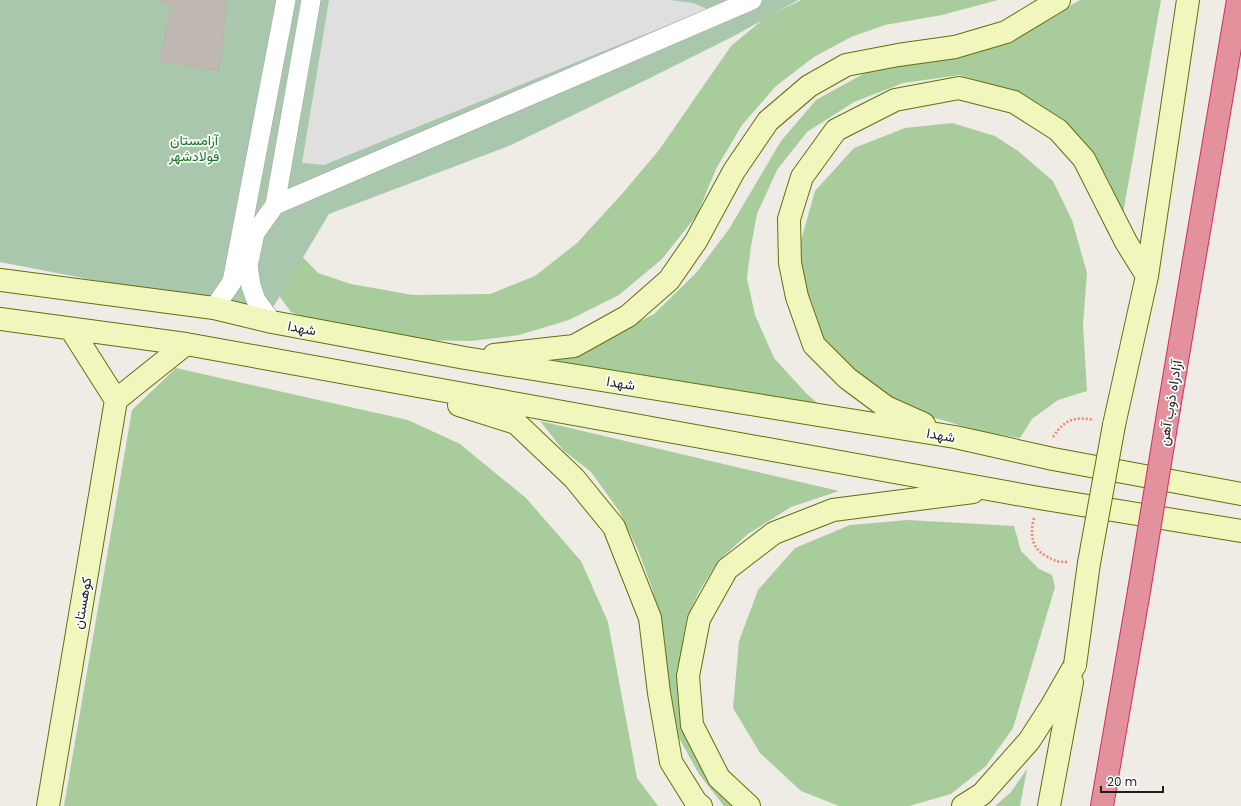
<svg xmlns="http://www.w3.org/2000/svg" width="1241" height="806" viewBox="0 0 1241 806" font-family="Poppins,Vazirmatn,sans-serif">
<rect width="100%" height="100%" fill="#efece5"/>
<path fill="#a9cc9c" d="M801,0H998L942,15L885,25L851,37L814,57L776,86L742,125L716,169L697,215L662,259L619,295L569,320L519,335L471,341L420,340L320,324L291,312L277,293L297,251L318,273L351,284L413,295L490,294L535,276L577,243L621,195L659,150L731,46L766,17Z
M1080,0H1161L1122,219L1110,183L1093,153L1060,117L1018,93L960,75L903,83L854,102L807,132L777,170L757,214L751,246L747,278L755,315L774,358L806,393L840,423L527,368L569,356L601,341L654,314L696,273L729,229L781,141L816,100L865,73L917,62L1025,32Z
M952,123L995,136L1018,151L1053,181L1072,220L1087,273L1083,325L1087,391L1058,400L1032,419L1020,438L979,431L929,416L862,383L816,336L801,284L800,244L815,191L854,148L905,128Z
M176,368L408,420L460,444L526,498L581,561L608,622L637,778L658,806H64L132,410Z
M540,421L839,491L791,507L748,534L718,561L700,590L687,617L681,652L682,702L739,806H724L699,774L679,738L668,692L665,642L652,588L638,550L619,511L591,472L563,450Z
M908,520L1014,526L1021,551L1039,569L1052,575L1055,587L1013,728L986,766L951,794L909,806H839L801,791L760,753L733,708L739,641L758,590L795,548L850,525Z
M1027,769L1020,806H995L1011,792Z"/>
<path fill="#a8c7ad" d="M0,0H798L734,36L650,78L511,145L329,214L269,314L0,262Z"/>
<path fill="#dfdfdf" d="M329,0H670L693,3L707,9L324,165L302,163Z"/>
<path fill="#bfb8b2" stroke="#c0b4a8" d="M157,0H227L219,71L160,61L171,6Z"/>
<g fill="none" stroke-linecap="round" stroke-linejoin="round">
<defs>
<path id="street" d="M275,205L752,0
M214,308L232,282L286,0
M272,322L256,300L251,286L248,266L255,233L275,205L311,0"/>
<path id="secondary" d="M0,280L214,308L272,322L465,358L955,437L1053,459L1241,494
M0,319L186,344L1039,498L1241,531
M71,329L116,400
M494,355L574,346L628,316L669,280L696,241L734,171L768,121L809,86L846,65L898,55L955,47L1006,32L1059,0
M116,400L186,344
M459,405L516,423L574,478L614,527L650,618L659,693L671,762L696,802L701,806
M924,424L886,407L847,378L814,345L797,297L790,263L789,219L802,177L836,130L895,100L959,88L1014,102L1058,130L1084,159L1126,242L1147,276
M1114,425L1147,276L1188,0
M48,806L116,400
M749,806L719,778L692,725L688,676L699,619L727,569L774,533L833,510L973,492
M963,806L982,794L1029,741L1051,707L1075,665
M1049,806L1072,682"/>
<path id="highway" d="M1169,408L1238,0
M1102,806L1139,591"/>
</defs>
<use href="#street" stroke="#a6a6a6" stroke-width="20"/>
<use href="#secondary" stroke="#62710a" stroke-width="24"/>
<use href="#highway" stroke="#d22d60" stroke-width="24"/>
<path stroke="#f38473" stroke-width="2.5" stroke-dasharray="2 2" stroke-linecap="butt" d="M1053,437C1064,420 1074,416 1094,420
M1034,518C1030,534 1031,548 1046,556C1055,561 1057,562 1067,562"/>
<use href="#street" stroke="#fff" stroke-width="19"/>
<use href="#secondary" stroke="#f1f6bc" stroke-width="22"/>
<use href="#highway" stroke="#e2919d" stroke-width="22"/>
<defs>
<path id="secondary-bridge" d="M1075,665L1089,563L1114,425"/>
<path id="highway-bridge" d="M1139,591L1169,408"/>
</defs>
<use href="#secondary-bridge" stroke="#62710a" stroke-width="24" stroke-linecap="butt"/>
<use href="#highway-bridge" stroke="#d22d60" stroke-width="24" stroke-linecap="butt"/>
<use href="#secondary-bridge" stroke="#f1f6bc" stroke-width="22"/>
<use href="#highway-bridge" stroke="#e2919d" stroke-width="22"/>
</g>
<g text-anchor="middle" stroke-width="3.5" stroke-linejoin="round" paint-order="stroke">
<g font-size="14" fill="#11781d" stroke="#fff">
<text x="194" y="145">آرامستان<tspan x="194" dy="16">فولادشهر</tspan></text>
</g>
<g font-size="14" fill="#1f1f1f" stroke="#fff">
<text transform="translate(302 328) rotate(11)" y="5">شهدا</text>
<text transform="translate(621 383) rotate(9)" y="5">شهدا</text>
<text transform="translate(1170 403) rotate(-81)" y="5">آزادراه ذوب آهن</text>
<text transform="translate(941 435) rotate(10)" y="5">شهدا</text>
<text transform="translate(82 603) rotate(-80)" y="5">کوهستان</text>
</g>
</g>
<path d="M1101 786v6h62v-6" fill="none" stroke="#1f1f1f" stroke-width="2"/>
<text x="1107" y="786" font-size="12" fill="#1f1f1f" stroke="#ffffff" stroke-width="3" paint-order="stroke">20 m</text>
</svg>
